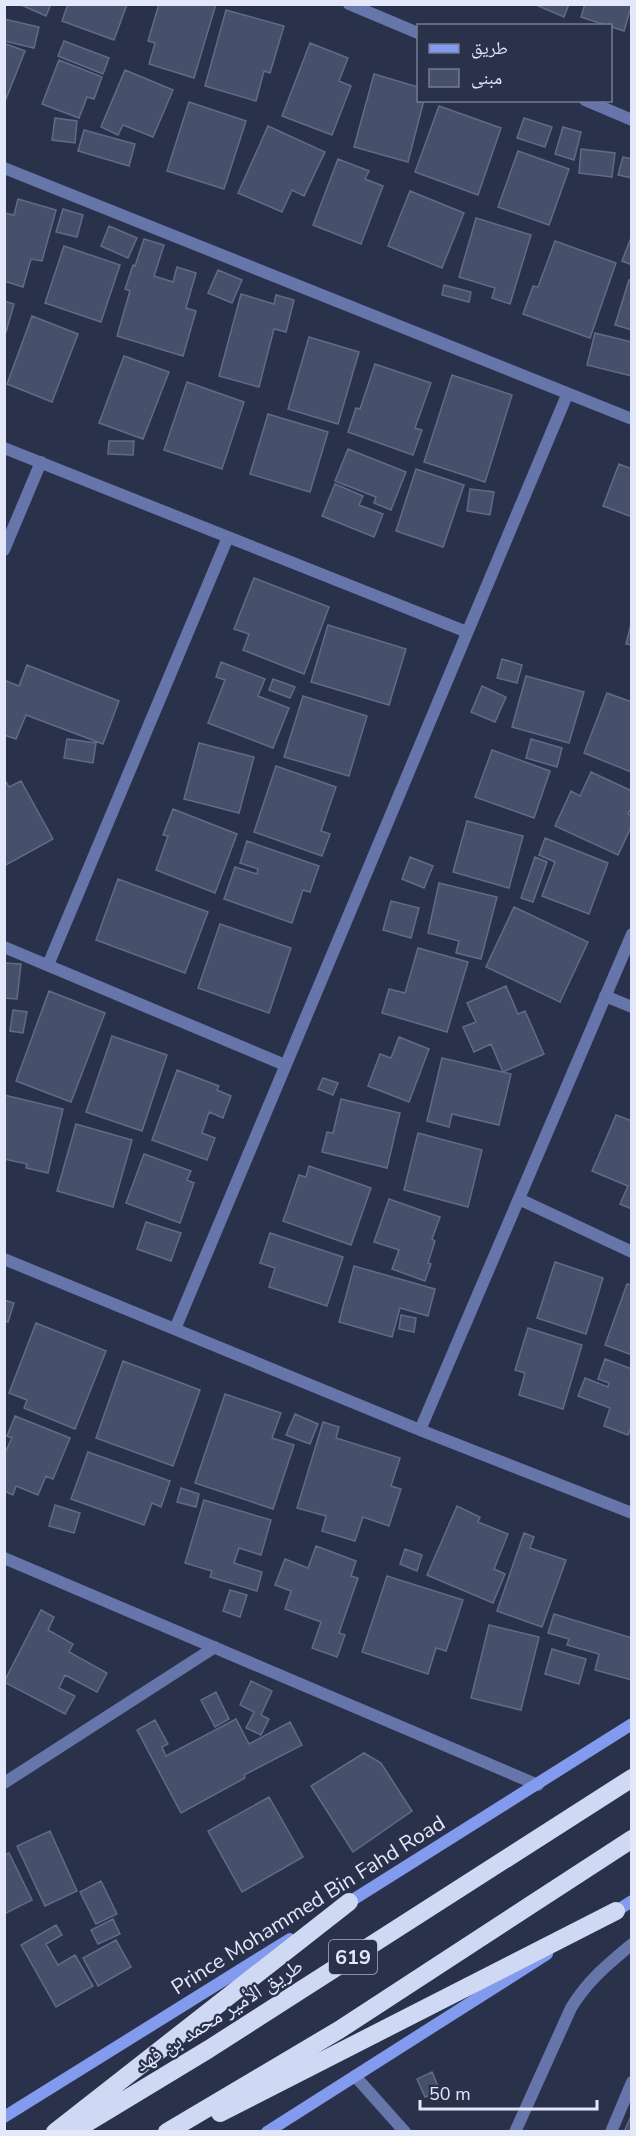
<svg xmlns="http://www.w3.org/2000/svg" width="636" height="2136" viewBox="0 0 636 2136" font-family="'Nunito Sans','Noto Naskh Arabic',sans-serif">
<rect width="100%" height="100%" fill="#2a324b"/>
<path fill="#47506b" stroke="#616b87" stroke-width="1.5" d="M19,4H51L46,16Z
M68,4H127L114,40L62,21Z
M159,4H216L194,78L149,64L155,43L148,41Z
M534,4H569L564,17Z
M585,4H632L624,31L581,17Z
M226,10L284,26L270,73L264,71L256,101L205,86Z
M4,19L39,27L34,48L4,41Z
M64,41L109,58L103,74L58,56Z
M310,43L348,58L339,81L351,86L332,135L282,116Z
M6,44L25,51L4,104V48Z
M59,60L102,77L94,99L87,97L79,118L42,104Z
M125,70L173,90L153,137L123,125L118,135L101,127Z
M374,74L418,87V100H424L408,162L354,147Z
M189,102L246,121L224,189L167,171Z
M439,106L501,128L478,195L415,172Z
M55,118L77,121L75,143L52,140Z
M524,118L552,127L545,147L517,138Z
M268,126L325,152L304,196L292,190L282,212L238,193Z
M563,127L581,132L574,160L555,154Z
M84,130L135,144L129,166L78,151Z
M581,149L615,153L612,177L579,173Z
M518,151L569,169L549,225L498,207Z
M623,157L632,159V178L618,175Z
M338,159L369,171L365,179L383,186L361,244L313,225Z
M410,191L464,213L442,268L388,246Z
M18,199L56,210L42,261L31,259L23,287L4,281V213L14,215Z
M63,209L83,215L77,237L56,232Z
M476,218L531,235L510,304L492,298L495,288L459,277Z
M109,226L137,238L128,258L101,246Z
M632,235V265L622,261Z
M144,239L164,245L154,276L173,282L177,267L196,273L186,308L196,311L183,356L117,336L130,291L125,289L133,265L135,266Z
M555,241L616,263L590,338L523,314L533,286L538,287Z
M64,246L120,265L101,322L45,303Z
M218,270L242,280L232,303L208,293Z
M629,280L632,281V330L615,325Z
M444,285L471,292L469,302L442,295Z
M241,294L274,304L276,295L294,300L286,332L274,329L259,387L219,376Z
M4,301L14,304L6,332H4Z
M32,316L78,334L52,402L7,384Z
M595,333L632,342V376L587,365Z
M309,337L359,352L338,424L288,409Z
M124,356L169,372L143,439L99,423Z
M375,364L431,383L415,428L422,430L413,455L348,432L356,408L360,409Z
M452,375L512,395L485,482L424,462Z
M187,382L244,402L222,469L164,450Z
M268,414L328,432L310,492L250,474Z
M109,441H134L133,455L108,454Z
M348,449L406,472L391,510L374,503L376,497L335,481Z
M619,464L632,469V517L603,506Z
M416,469L464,485L443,547L396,531Z
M335,484L363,496L359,505L383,514L374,537L322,516Z
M470,489L494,492L490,515L467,511Z
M254,578L329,607L304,674L243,650L249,634L234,629Z
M631,624H632V645L626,644Z
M328,625L406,649L389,705L311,682Z
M502,659L522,665L517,683L497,678Z
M221,662L265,679L258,696L289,708L273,748L208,723L225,680L216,677Z
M27,665L119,701L103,744L26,715L16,739L4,735V680L19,686Z
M526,676L584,692L569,743L512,727Z
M273,679L295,687L290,698L269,690Z
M482,686L506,697L495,722L471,712Z
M607,693L632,702L631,772L584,753Z
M303,696L367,716L349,776L284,757Z
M67,739L96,743L93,763L64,758Z
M531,739L562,748L557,767L526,758Z
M199,743L254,757L239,813L184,799Z
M492,750L550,771L534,818L475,797Z
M276,766L336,787L321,831L330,834L322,856L254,832Z
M591,772L632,791V807L628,814L632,816V825L618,855L555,826L571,791L580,796Z
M4,779L9,787L21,781L53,839L4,866Z
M173,809L237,834L215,893L156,870L168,836L163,835Z
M467,821L523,836L509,888L453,872Z
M545,838L608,863L589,914L542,896L555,862L539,855Z
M247,841L319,866L310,892L303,890L292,923L224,899L235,867L257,874L258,869L240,863Z
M410,857L433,866L424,888L402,879Z
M535,857L547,862L533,902L521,898Z
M118,879L208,912L185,973L96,940Z
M439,883L497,897L481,959L456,953L459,941L428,933Z
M391,901L419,908L411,938L383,930Z
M514,907L588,942L560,1002L486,967Z
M220,924L291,948L269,1013L198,988Z
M418,948L468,962L447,1032L382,1013L389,989L405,993Z
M4,963L21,964L17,999L4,998Z
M506,986L518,1014L525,1011L544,1054L503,1072L491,1044L474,1052L463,1027L476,1022L467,1003Z
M49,991L105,1013L71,1102L16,1081Z
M13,1010L27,1012L23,1033L10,1031Z
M112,1036L167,1055L142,1131L86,1112Z
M399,1037L429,1049L409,1102L368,1086L380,1054L391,1058Z
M442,1058L511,1074L499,1125L452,1114L449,1127L427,1121Z
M177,1070L219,1086L217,1090L231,1096L223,1118L209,1112L202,1133L215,1138L207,1160L152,1140Z
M323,1078L338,1083L333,1095L318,1089Z
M4,1095L63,1109L48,1173L26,1168L27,1164L4,1159Z
M341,1099L400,1113L387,1168L322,1152L327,1132L333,1133Z
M616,1115L632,1121V1209L620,1204L628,1186L592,1171Z
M76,1124L132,1140L113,1207L57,1191Z
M418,1133L482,1150L468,1207L404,1190Z
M144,1154L191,1171L187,1180L194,1183L180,1223L126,1203Z
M309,1166L371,1188L351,1245L283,1221L299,1175L306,1177Z
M389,1199L440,1217L432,1239L435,1241L428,1263L431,1264L425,1281L392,1269L399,1250L374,1242Z
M146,1222L181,1233L171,1261L137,1249Z
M270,1233L343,1257L327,1306L269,1287L275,1268L260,1263Z
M555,1262L603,1278L586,1334L537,1318Z
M354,1266L435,1289L428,1316L400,1308L392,1337L339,1322Z
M627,1284L632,1285V1355L605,1345Z
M4,1300L14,1303L8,1322L4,1321Z
M401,1315L416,1318L414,1332L399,1329Z
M36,1323L106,1351L75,1429L24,1408L27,1400L9,1393Z
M528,1328L582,1345L563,1409L519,1395L525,1373L515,1370Z
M605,1359L632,1369V1425L628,1435L604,1426L610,1408L578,1396L585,1378L608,1387L609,1383L598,1379Z
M123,1361L200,1390L173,1466L96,1438Z
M225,1394L281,1413L272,1438L294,1445L273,1509L195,1483Z
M295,1414L318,1424L310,1444L286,1435Z
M15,1416L70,1438L53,1479L46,1476L38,1495L16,1486L13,1495L4,1491V1455L12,1438L7,1436Z
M323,1422L339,1427L336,1438L400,1458L391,1486L401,1489L389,1526L363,1517L355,1541L322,1531L326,1516L297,1508Z
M88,1452L170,1481L161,1507L152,1503L144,1525L71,1499Z
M181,1488L199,1494L196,1507L177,1502Z
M204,1500L271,1520L261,1555L239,1548L234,1563L262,1572L257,1591L210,1577L212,1571L185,1563Z
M55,1505L80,1513L74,1533L49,1526Z
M457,1506L480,1517L478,1522L508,1534L494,1569L505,1574L493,1603L427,1575Z
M524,1533L534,1537L530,1548L566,1560L542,1627L497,1611Z
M316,1546L356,1561L351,1576L358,1578L339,1633L345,1635L337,1657L312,1648L321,1622L285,1609L291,1591L275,1585L285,1559L308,1568Z
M405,1549L422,1555L417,1571L400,1564Z
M387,1576L463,1600L446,1651L436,1648L428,1674L362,1652Z
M230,1590L247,1595L240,1617L223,1611Z
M41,1610L54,1617L48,1630L73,1644L69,1652L107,1673L97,1692L65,1675L59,1688L75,1696L65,1714L4,1682Z
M554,1614L632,1638V1680L595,1670L599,1654L567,1645L569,1639L548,1633Z
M489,1625L539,1637L521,1710L471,1698Z
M552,1649L586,1659L579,1684L545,1674Z
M251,1681L272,1691L261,1715L269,1719L261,1735L246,1728L254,1712L240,1705Z
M216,1692L229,1719L215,1727L201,1700Z
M236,1719L249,1744L290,1722L302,1745L244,1775L245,1778L181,1813L137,1730L155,1720L168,1744L162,1747L166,1756Z
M364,1753L381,1763L412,1811L353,1852L311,1786Z
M269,1797L303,1857L242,1892L208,1831Z
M50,1831L77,1891L45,1906L17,1846Z
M9,1853L32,1900L4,1914V1855Z
M101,1881L117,1914L96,1924L80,1892Z
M113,1919L120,1934L98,1944L91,1930Z
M56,1925L62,1935L46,1944L58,1965L75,1955L93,1986L56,2007L21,1945Z
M116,1940L131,1967L98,1986L83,1958Z
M432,2072L440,2091L425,2097L417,2079Z
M632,2114V2132H624Z"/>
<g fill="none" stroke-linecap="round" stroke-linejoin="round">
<path stroke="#6676ab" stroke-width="12" d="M515,2132L571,2008C587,1981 608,1964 632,1944
M611,2132L632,2082"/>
<path stroke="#6676ab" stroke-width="12" d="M349,4L418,33
M585,100L632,120
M4,168L632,419
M4,448L467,632
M4,550L41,462
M4,947L285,1065
M48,965L228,537
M605,996L632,1007
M519,1199L632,1252
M4,1259L420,1430L632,1513
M175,1329L567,395
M420,1430L632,934
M4,1558L538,1785
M4,1783L215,1647
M355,2076L405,2132"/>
<path stroke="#829bee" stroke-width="12" d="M343,1906L632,1724
M610,1915L632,1901
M4,2117L290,1939
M267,2132L547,1954"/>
<path stroke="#d0d9f3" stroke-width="18" d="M220,2113L616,1911
M55,2132L349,1902
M72,2132L209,2049L632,1778
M167,2132L339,2030L632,1839"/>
</g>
<g text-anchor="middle" stroke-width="4.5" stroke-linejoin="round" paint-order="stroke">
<rect fill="#2a324b" stroke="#abb1c5" stroke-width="1.5" x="329" y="1940" width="48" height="34" rx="4.5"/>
<g font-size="20" font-weight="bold" fill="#e2e8f9">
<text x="353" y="1964">619</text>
</g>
<g font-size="21" fill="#e2e8f9" stroke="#2a324b">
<text transform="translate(308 1905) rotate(-32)" y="7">Prince Mohammed Bin Fahd Road</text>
<text transform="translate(219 2015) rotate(-32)" y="7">طريق الأمير محمد بن فهد</text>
</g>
</g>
<rect width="636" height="2136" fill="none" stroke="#e2e8f9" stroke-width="12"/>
<rect x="417" y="24" width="195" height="78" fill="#2a324b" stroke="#747b91" stroke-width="1.5"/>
<rect x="429" y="44" width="30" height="9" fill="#829bee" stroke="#747b91" stroke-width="1.5"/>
<text x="471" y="54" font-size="18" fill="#e2e8f9">طريق</text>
<rect x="429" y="69" width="30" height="18" fill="#47506b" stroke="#747b91" stroke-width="1.5"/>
<text x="471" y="84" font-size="18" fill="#e2e8f9">مبنى</text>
<path d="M420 2100v9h177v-9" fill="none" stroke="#e2e8f9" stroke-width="3"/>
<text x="429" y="2100" font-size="18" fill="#e2e8f9" stroke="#2a324b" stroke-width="4.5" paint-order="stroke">50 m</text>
</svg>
